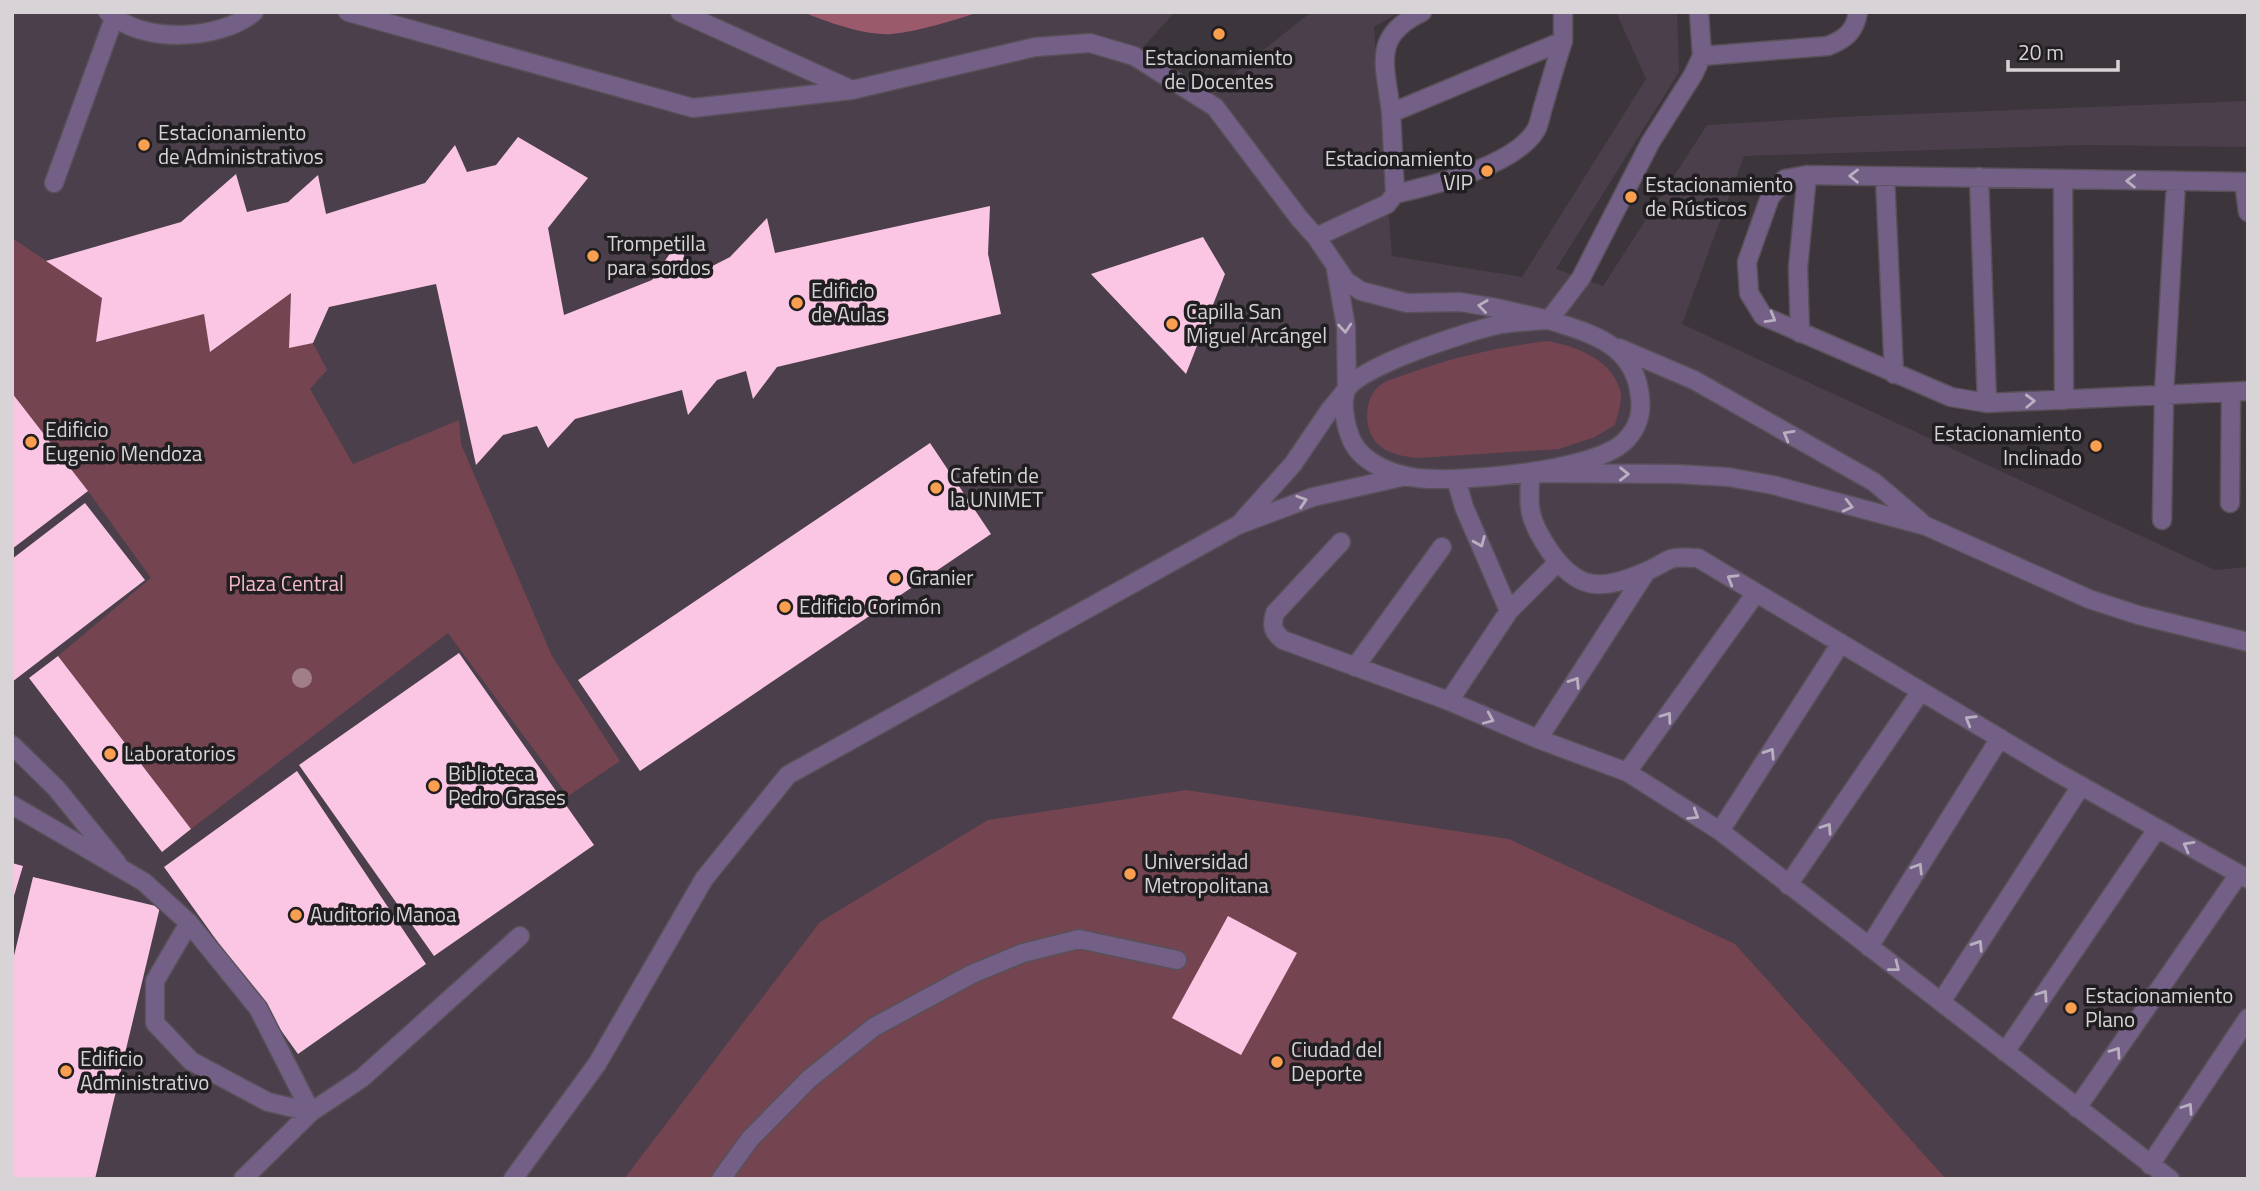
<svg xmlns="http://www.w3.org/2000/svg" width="2260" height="1191" viewBox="0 0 2260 1191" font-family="'Titillium Web',sans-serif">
<rect width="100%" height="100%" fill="#3c353c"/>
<path fill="#4a3f4a" d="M12,12H1175L1135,56L1206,96L1311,12H1400L1374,27L1392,256L1522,277L1646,79L1616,12H1677L1679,72L1556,269L1603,286L1707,125L1860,116L2248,101V147L2085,145L1744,156L1682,324L2215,570L2248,567V1179H12Z"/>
<path fill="#744551" d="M12,238L102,298L97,342L204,314L211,352L291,293L289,347L313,343L327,370L310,389L353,464L459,420L461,444L552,656L620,761L568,796L448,633L191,829L58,656L151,578L88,491L12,393Z
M1547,341C1574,346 1608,357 1619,387C1624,398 1618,413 1615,425L1595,437L1559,449L1418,458C1398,456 1378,452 1370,432C1364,417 1367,393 1382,384C1389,379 1399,377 1407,374C1452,357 1499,347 1547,341Z
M1186,790L1509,839L1735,944L1946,1179H624L820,922L988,820Z"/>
<path fill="#9b5a6b" d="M803,12H981C952,20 922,31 892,34C866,36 827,22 803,12Z"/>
<path fill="#fbc6e3" d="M518,137L588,178L548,228L564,315L652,280L679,240L691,277L730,257L767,218L775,253L990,206L988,254L1001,314L777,367L753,399L746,371L717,380L688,415L682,390L575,419L548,448L537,426L503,435L476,465L436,284L329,307L313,343L289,348L291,293L210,352L204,314L96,342L102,298L46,261L181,222L236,174L247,212L288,202L318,175L326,214L425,183L455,145L467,172L496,165Z
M1203,237L1225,274L1186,374L1091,274Z
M12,393L88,491L12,549Z
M930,443L991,534L640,771L578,680Z
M85,503L145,580L12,682V559Z
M459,653L594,845L434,956L299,765Z
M58,656L191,829L162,852L29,678Z
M297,771L426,964L298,1054L164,867Z
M12,863L23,866L13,899H12Z
M33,877L160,907L95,1179H12V964Z
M1228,916L1297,953L1241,1055L1172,1018Z"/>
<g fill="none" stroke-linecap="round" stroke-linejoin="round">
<defs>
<path id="minor" d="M108,12C141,44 220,41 254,12
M348,12L693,108L852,90L1035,47L1090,43L1134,56L1215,107L1299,218L1316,237L1346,281L1361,291L1407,303L1460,302L1497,308L1549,320L1581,278L1650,143L1693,75L1702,56L1699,12
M680,12L852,90
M1702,56L1828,46C1845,39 1855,32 1858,12
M1391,113C1386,66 1370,37 1422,12
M1885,177L1894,374
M1979,177L1987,403
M2063,180L2064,400
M2244,182L2248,212
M2248,182L1807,175L1785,179L1770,197L1747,262L1749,293L1763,316L1951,397L1987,403L2248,391
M54,183L114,18
M1395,194C1434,185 1514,166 1536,130C1540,123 1541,112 1544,104C1550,83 1556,62 1563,41
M1316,237L1387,204L1395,194L1391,113L1563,41V12
M1549,320C1589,333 1631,343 1639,390C1643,410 1640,427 1624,442C1593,471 1461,483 1418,478C1394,475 1363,464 1352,441C1346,428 1340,402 1347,389C1360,366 1469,331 1497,325C1514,322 1532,321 1549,320Z
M1800,333L1798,268L1807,175
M1619,348L1694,380L1874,482L1921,522
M1456,479L1464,507L1509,611L1449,701L1538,739L1627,772L1720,831L2170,1179
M2230,503L2231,393
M1243,520L1293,464L1329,411L1347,389L1346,327L1336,270
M2162,520L2164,394L2176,182
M1341,542L1275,613C1271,626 1273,632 1283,640L1449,701
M1509,611L1558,562
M2248,642L2138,615L2089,599L1926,526L1773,485L1728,477L1677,474L1531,473C1527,508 1529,520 1549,550C1578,592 1602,591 1647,571C1655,568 1663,562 1671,559C1679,556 1690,558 1698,558L2058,773L2248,879
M1355,667L1442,547
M1538,739L1646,572
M12,745L56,788L117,863
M1627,772L1756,593
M12,805L144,882L189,923L258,1008L311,1112L268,1102L191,1061L155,1023V981L189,923
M1720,831L1841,643
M1788,885L1921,691
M1869,947L2000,738
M1941,1002L2081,786
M2005,1052L2157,829
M2077,1108L2239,874
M2150,1165L2248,1018
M243,1179L311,1112L362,1078L520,936
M513,1179L597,1064L704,879L788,775L1238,525L1313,497L1406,476
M721,1179L750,1139L809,1079L874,1027L972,974L1023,953L1079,939L1177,960"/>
</defs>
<use href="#minor" stroke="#585158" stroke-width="21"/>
<use href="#minor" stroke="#745f87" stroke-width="18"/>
</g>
<circle fill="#a27e89" cx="302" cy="678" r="10"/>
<defs><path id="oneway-chevron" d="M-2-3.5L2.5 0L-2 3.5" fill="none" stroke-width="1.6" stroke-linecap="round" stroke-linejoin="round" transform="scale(1.75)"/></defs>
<g stroke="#b9b0bf">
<use href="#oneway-chevron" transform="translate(1854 176) rotate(-179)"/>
<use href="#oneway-chevron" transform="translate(2131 181) rotate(-179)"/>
<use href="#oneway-chevron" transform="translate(1483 306) rotate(-172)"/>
<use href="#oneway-chevron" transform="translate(1771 318) rotate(30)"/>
<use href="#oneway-chevron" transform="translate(1345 328) rotate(85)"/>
<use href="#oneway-chevron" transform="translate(2030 401) rotate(-2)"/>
<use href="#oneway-chevron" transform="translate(1788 435) rotate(-150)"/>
<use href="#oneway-chevron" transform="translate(1624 474) rotate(1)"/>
<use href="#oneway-chevron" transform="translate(1302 501) rotate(-18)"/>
<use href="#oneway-chevron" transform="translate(1848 506) rotate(14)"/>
<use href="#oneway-chevron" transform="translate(1480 542) rotate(67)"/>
<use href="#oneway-chevron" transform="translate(1732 579) rotate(-149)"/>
<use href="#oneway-chevron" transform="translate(1575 682) rotate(-57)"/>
<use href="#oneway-chevron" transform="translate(1667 717) rotate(-54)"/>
<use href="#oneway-chevron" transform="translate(1489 719) rotate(23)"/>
<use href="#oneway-chevron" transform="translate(1970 720) rotate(-149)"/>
<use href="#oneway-chevron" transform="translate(1770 753) rotate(-57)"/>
<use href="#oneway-chevron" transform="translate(1694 815) rotate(32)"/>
<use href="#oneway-chevron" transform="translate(1827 828) rotate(-56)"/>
<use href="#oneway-chevron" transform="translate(2188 846) rotate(-151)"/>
<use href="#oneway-chevron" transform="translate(1918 868) rotate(-58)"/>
<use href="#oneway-chevron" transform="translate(1978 945) rotate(-57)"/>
<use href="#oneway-chevron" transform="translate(1895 967) rotate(38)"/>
<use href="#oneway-chevron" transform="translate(2043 995) rotate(-56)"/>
<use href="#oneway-chevron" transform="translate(2116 1052) rotate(-55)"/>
<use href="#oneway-chevron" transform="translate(2188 1108) rotate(-56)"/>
</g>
<g fill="#fa9f4f" stroke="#211e21" stroke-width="2.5">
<circle cx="1219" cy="34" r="7"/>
<circle cx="144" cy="145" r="7"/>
<circle cx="1487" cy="171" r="7"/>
<circle cx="1631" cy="197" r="7"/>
<circle cx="593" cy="256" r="7"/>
<circle cx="797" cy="303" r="7"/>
<circle cx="1172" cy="324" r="7"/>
<circle cx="31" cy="442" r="7"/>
<circle cx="2096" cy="446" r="7"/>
<circle cx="936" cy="488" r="7"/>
<circle cx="895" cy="578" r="7"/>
<circle cx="785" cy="607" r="7"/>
<circle cx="110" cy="754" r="7"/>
<circle cx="434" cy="786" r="7"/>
<circle cx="1130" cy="874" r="7"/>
<circle cx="296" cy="915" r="7"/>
<circle cx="2071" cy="1008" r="7"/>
<circle cx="1277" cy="1062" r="7"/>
<circle cx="66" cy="1071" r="7"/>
</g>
<g text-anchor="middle" stroke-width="7" stroke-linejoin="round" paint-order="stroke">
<g font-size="21" fill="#d7d3d7" stroke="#211e21" text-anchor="start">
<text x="1219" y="65" text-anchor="middle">Estacionamiento<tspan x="1219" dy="24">de Docentes</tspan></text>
<text x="158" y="140">Estacionamiento<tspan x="158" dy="24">de Administrativos</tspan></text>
<text x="1473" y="166" text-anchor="end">Estacionamiento<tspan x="1473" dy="24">VIP</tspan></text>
<text x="1645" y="192">Estacionamiento<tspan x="1645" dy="24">de Rústicos</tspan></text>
<text x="607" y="251">Trompetilla<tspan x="607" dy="24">para sordos</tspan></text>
<text x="811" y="298">Edificio<tspan x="811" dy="24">de Aulas</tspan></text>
<text x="1186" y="319">Capilla San<tspan x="1186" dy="24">Miguel Arcángel</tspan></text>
<text x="45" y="437">Edificio<tspan x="45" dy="24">Eugenio Mendoza</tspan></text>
<text x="2082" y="441" text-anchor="end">Estacionamiento<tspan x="2082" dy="24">Inclinado</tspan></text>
<text x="950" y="483">Cafetin de<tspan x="950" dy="24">la UNIMET</tspan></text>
<text x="909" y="585">Granier</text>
<text x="799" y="614">Edificio Corimón</text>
<text x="124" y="761">Laboratorios</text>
<text x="448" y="781">Biblioteca<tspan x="448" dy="24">Pedro Grases</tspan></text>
<text x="1144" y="869">Universidad<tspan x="1144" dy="24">Metropolitana</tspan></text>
<text x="310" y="922">Auditorio Manoa</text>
<text x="2085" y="1003">Estacionamiento<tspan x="2085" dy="24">Plano</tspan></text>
<text x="1291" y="1057">Ciudad del<tspan x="1291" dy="24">Deporte</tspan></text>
<text x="80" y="1066">Edificio<tspan x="80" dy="24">Administrativo</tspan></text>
</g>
<g font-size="21" fill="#f5bac8" stroke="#211e21">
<text x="286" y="591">Plaza Central</text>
</g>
</g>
<rect width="2260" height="1191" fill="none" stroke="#d7d3d7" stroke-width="28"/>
<path d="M2008 60v10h110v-10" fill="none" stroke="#d7d3d7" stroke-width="3.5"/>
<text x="2018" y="60" font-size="21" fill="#d7d3d7" stroke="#211e21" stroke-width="5" paint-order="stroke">20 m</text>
</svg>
